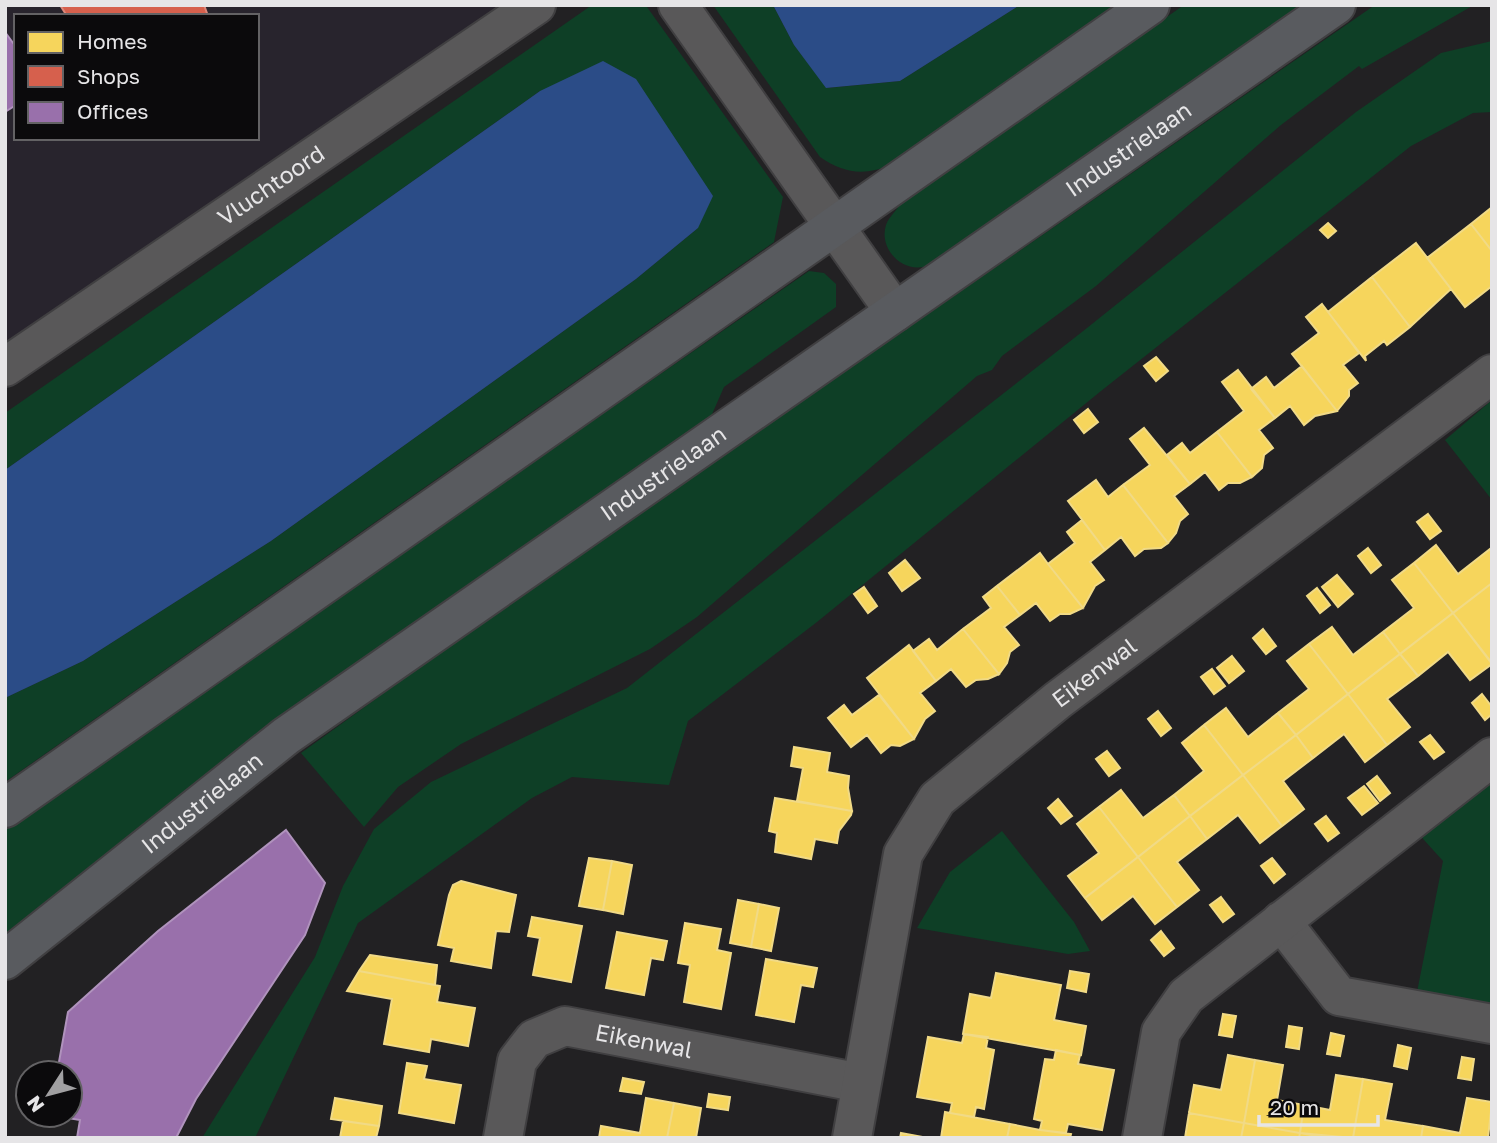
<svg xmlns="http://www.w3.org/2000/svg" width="1497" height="1143" viewBox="0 0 1497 1143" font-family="'Golos Text',sans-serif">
<rect width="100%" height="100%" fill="#222123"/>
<path fill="#28242d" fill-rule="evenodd" d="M5,5H557L5,380ZM16,16H257V138H16Z"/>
<path fill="#0e3f26" d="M592,5L647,7L783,197L774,242L5,782V698L83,661L271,541L636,279L698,228L540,91L5,470V413Z
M713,5H773L794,45L827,88L900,81L1020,5H1121L893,164C865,176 845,174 820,157Z
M1184,5H1304L942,258C937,259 930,265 923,267C899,271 879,247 886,225C889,216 898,210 900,203Z
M1375,5H1474L1362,69L1359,66L1281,125L1096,286L1002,356L992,370L977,376L697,617L650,649L461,744L398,787L364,827L301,753L481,623Z
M1492,41V112L1473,113L1411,146L1101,391L817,622L688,721L669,785L572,777L532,798L358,923L255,1138H202L315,957L343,886L374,829L431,782L627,688L1087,328L1356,112L1441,53Z
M809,271L824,273L836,284V307L724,387L709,421L275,723L128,836L28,922L5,934V828Z
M1492,400V500L1445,440Z
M1492,771V1006L1417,992L1443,861L1415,830Z
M1002,831L1074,922L1090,951L1068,954L917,928L950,872Z"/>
<path fill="#2b4c87" d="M773,5H1020L900,81L826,88L794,45Z
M603,61L636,79L713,196L698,228L636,279L271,541L83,661L5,698V470L540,91Z"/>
<path fill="#f6d55c" stroke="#f1da86" stroke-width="2" d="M1492,207V251L1471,224Z
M1328,223L1336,231L1328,238L1320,230Z
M1471,224L1492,251V286L1465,307L1427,258Z
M1416,243L1451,289L1410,327L1372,277Z
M1372,277L1410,327L1387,345L1384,341L1365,356L1366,361L1328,312Z
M1322,304L1359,353L1343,365L1358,383L1349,390V396L1337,411L1292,354L1319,333L1306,317Z
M1156,357L1168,371L1156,381L1144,366Z
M1302,366L1337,411L1315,416L1304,425L1290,406L1275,418L1251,389L1266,377L1274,388Z
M1238,370L1275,418L1259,430L1273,448L1264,455L1262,468L1252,477L1217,432L1244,411L1222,382Z
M1088,409L1098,422L1084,433L1074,420Z
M1144,428L1190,484L1174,496L1188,514L1180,521L1176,533L1168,543L1123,485L1150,465L1130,439Z
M1217,432L1252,477L1240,483H1228L1219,490L1205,472L1190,484L1167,455L1182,443L1190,453Z
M1096,480L1108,497L1123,485L1168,543L1161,548L1144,549L1135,556L1121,537L1105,550L1068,501Z
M1428,514L1441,531L1430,539L1417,522Z
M1082,520L1105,550L1090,562L1104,580L1095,586L1083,608L1048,564L1075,543L1067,532Z
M1436,545L1458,574L1490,549L1492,552V583L1453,613L1414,563Z
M1368,548L1381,565L1371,573L1358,556Z
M1040,553L1048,564L1083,608L1070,614H1060L1050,621L1036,603L1020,615L997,586Z
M905,560L920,578L902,591L889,573Z
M1414,563L1453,613L1400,654L1383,632L1414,608L1392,580Z
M1337,575L1353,594L1338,607L1322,587Z
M1492,583V663L1453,613Z
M997,586L1020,615L1004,627L1019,645L1010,652L1007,663L999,674L963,629L991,608L983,597Z
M864,587L877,606L868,613L854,594Z
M1317,588L1330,605L1320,613L1307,596Z
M1453,613L1492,664L1470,680L1448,652L1418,676L1400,654Z
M1332,627L1353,655L1383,632L1400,654L1348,694L1309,644Z
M963,629L999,674L988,679L976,680L966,687L951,669L936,681L913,651L929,639L937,650Z
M1263,629L1276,646L1266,654L1253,638Z
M1309,644L1348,694L1296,735L1278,713L1309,689L1287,661Z
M909,645L936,681L920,693L935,711L925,719L914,739L867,678Z
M1400,654L1418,676L1387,699L1410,727L1387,745L1348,694Z
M1232,656L1244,671L1229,683L1217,668Z
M1212,669L1225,686L1214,694L1201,677Z
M1348,694L1387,745L1365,762L1344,734L1313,758L1296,735Z
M1482,694L1492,707V714L1485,720L1472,703Z
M879,695L914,739L900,746L891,745L881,753L867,735L851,747L828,718L844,705L852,715Z
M1226,708L1248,737L1278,713L1296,735L1243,775L1204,725Z
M1158,711L1171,728L1161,736L1148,719Z
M1204,725L1243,775L1190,816L1174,795L1204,771L1182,743Z
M1296,735L1313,758L1283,781L1304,809L1282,826L1243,775Z
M1430,735L1444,752L1434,759L1420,742Z
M794,747L830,753L827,772L849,776L848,788L852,811L797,801L803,768L791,766Z
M1107,751L1120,768L1109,776L1096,759Z
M1243,775L1282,826L1260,843L1238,815L1207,839L1190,816Z
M1377,776L1390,793L1380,801L1367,784Z
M1364,786L1378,803L1362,815L1348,798Z
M1121,790L1143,818L1174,795L1190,816L1138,857L1099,807Z
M775,798L852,811L851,815L839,831L837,843L815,839L811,859L775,852L777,833L769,831Z
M1058,799L1072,816L1061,824L1048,808Z
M1099,807L1138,857L1085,898L1068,876L1099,853L1077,824Z
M1190,816L1207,839L1177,862L1199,890L1177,907L1138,857Z
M1326,816L1339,833L1328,841L1315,824Z
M1138,857L1177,907L1155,924L1133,896L1102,920L1085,898Z
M589,858L612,861L603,910L579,906Z
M1272,858L1285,874L1274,883L1261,866Z
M612,861L632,865L623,914L603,910Z
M461,881L516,895L509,932L496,931L491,968L451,961L454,948L438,945L449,895L453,885Z
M1221,897L1234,914L1223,922L1210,905Z
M738,900L759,904L751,947L730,943Z
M759,904L779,908L771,951L751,947Z
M532,917L582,926L571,982L533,975L540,938L528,936Z
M685,923L721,929L717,950L731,953L721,1009L684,1002L690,965L678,963Z
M1161,931L1174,948L1164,956L1151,940Z
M617,932L667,941L663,960L651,958L644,995L606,988Z
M370,955L437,965L435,985L359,971Z
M766,959L817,968L813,987L801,985L794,1022L756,1015Z
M359,971L440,986L437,1002L475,1008L468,1046L431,1039L429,1052L384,1044L392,999L347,991Z
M1070,971L1089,974L1086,992L1067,988Z
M996,973L1061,985L1054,1020L1086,1026L1081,1055L963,1034L970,994L991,998Z
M1223,1014L1236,1016L1232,1037L1219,1035Z
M1289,1026L1302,1028L1299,1049L1286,1047Z
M1331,1033L1344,1036L1340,1056L1327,1054Z
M964,1034L988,1037L986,1048L994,1050L984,1109L976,1107L974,1117L950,1113L952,1103L917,1097L928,1037L962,1043Z
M1398,1045L1411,1048L1407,1069L1394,1066Z
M1056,1050L1080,1055L1078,1064L1114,1070L1102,1130L1068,1124L1066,1133L1040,1130L1042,1121L1034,1119L1045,1059L1054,1060Z
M1228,1055L1255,1060L1244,1123L1189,1113L1194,1085L1221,1090Z
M1462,1057L1474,1059L1471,1080L1458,1078Z
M1255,1060L1283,1065L1277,1100L1304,1105L1300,1133L1244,1123Z
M407,1063L427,1066L424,1079L461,1085L454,1123L399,1113Z
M1336,1075L1363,1079L1353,1138L1300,1133L1304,1105L1330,1110Z
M623,1078L644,1082L641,1094L620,1091Z
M1363,1079L1392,1084L1385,1120L1423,1126L1421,1138H1353Z
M709,1094L730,1097L728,1110L707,1107Z
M335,1098L382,1106L379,1126L331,1119Z
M646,1098L674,1103L667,1138H599L601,1126L640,1133Z
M1467,1098L1492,1102L1488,1138H1421L1423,1126L1460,1133Z
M674,1103L701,1108L696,1138H667Z
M945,1112L1010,1124L1007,1138H941Z
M1189,1113L1244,1123L1241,1138H1185Z
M343,1121L379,1126L376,1138H340Z
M1244,1123L1300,1133L1299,1138H1241Z
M1010,1124L1040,1130L1071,1134L1070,1138H1007Z
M901,1133L922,1137L921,1138H900Z
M1300,1133L1328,1138H1299Z"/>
<path fill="#d6604d" stroke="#db887b" stroke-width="2" d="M60,5H204L208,16H67Z"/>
<path fill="#9970ab" stroke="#b093bd" stroke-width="2" d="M5,32L16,47V105L5,112Z
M286,830L325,883L305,935L196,1099L176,1138H77L80,1120L50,1115H70V1073H57L68,1012L158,931Z"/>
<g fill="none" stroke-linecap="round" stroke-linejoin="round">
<defs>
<g id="minor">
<path d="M678,5L895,312"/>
<path id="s1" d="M5,367L536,5"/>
<path d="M1281,921L1339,996L1492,1024"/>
<path id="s2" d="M503,1138L517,1061L534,1039L565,1026L861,1083"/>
<path id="s3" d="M852,1138L903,854L937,799L1058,700L1492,374"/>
<path d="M1142,1138L1161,1032L1186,996L1492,757"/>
</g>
<g id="major">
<path d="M5,808L1150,5"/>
<path id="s4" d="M5,960L286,736L1336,5"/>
</g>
</defs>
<use href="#minor" stroke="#403f41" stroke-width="42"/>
<use href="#major" stroke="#403f41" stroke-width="42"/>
<use href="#minor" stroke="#595859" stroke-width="38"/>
<use href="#major" stroke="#595b5f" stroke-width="38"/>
</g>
<g text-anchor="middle" stroke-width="7" stroke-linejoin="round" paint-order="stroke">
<g font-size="23" fill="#e6e5e7" stroke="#0b0a0c">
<text dy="8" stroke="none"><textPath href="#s4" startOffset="1386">Industrielaan</textPath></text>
<text dy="8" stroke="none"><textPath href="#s1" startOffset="322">Vluchtoord</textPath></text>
<text dy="8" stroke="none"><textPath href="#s4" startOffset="819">Industrielaan</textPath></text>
<text dy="8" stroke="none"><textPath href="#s3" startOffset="555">Eikenwal</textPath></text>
<text dy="8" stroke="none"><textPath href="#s4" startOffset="252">Industrielaan</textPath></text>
<text dy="8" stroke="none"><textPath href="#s2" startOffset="220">Eikenwal</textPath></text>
</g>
</g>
<rect width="1497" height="1143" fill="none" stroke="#e6e5e7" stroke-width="14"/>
<rect x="14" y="14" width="245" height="126" fill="#0b0a0c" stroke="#636264" stroke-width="2"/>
<rect x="28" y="32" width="35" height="21" fill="#f6d55c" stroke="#636264" stroke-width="2"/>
<text x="77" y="49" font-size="21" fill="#e6e5e7">Homes</text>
<rect x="28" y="66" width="35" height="21" fill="#d6604d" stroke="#636264" stroke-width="2"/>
<text x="77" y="84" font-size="21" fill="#e6e5e7">Shops</text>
<rect x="28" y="102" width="35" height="21" fill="#9970ab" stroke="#636264" stroke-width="2"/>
<text x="77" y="119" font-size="21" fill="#e6e5e7">Offices</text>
<g transform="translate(49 1094) rotate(234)"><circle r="33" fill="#0b0a0c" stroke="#636264" stroke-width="2"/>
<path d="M0-5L12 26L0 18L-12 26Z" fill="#a1a0a2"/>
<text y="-10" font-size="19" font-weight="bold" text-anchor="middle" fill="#e6e5e7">N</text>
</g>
<path d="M1259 1115v10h119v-10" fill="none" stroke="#e6e5e7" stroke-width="3.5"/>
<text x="1270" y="1115" font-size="21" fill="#e6e5e7" stroke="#0b0a0c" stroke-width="5" paint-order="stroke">20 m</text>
</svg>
